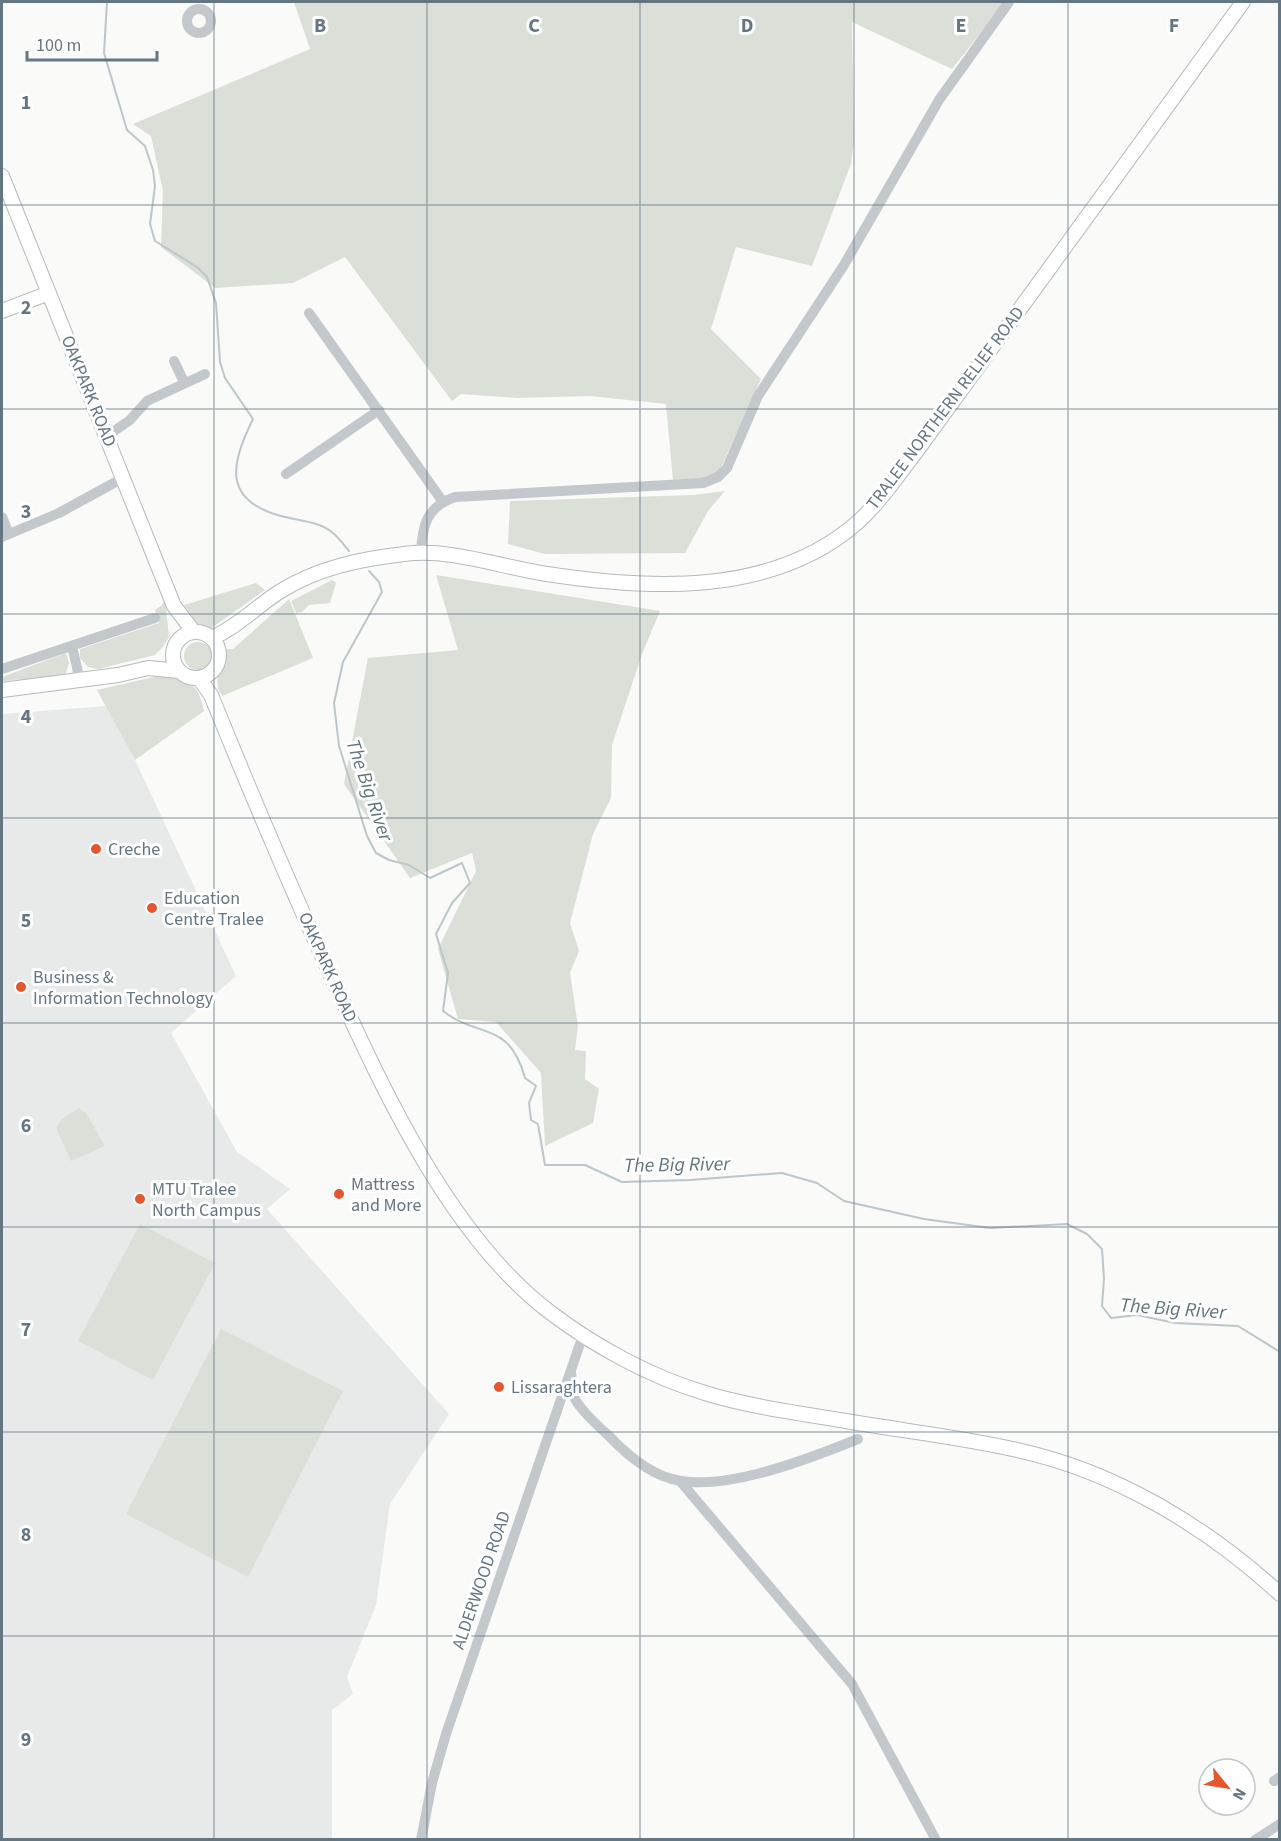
<svg xmlns="http://www.w3.org/2000/svg" width="1281" height="1841" viewBox="0 0 1281 1841" font-family="'Source Sans 3',sans-serif">
<rect width="100%" height="100%" fill="#fafaf8"/>
<path fill="#e8e9e9" d="M106,706L135,760L236,976L171,1033L237,1152L290,1189L267,1209L449,1414L390,1504L376,1605L347,1677L353,1694L332,1710V1839L2,1840V714Z"/>
<path fill="#dadfd7" d="M294,2H1005L952,69L852,22L854,141L851,164L812,266L736,247L711,329L761,379L718,474L702,480H673L666,404L590,396L517,398L461,394L452,401L345,257L293,283L215,288L161,247L163,191L151,136L133,124L310,49Z
M725,491L708,511L685,553L545,554L508,544L510,501L694,495Z
M436,575L660,611L642,654L612,745L611,798L593,834L570,923L579,951L570,973L578,1026L575,1050L586,1051L585,1079L599,1089L593,1123L545,1146L541,1073L496,1022L458,1019L438,949L476,871L472,853L410,878L344,784L368,658L458,650Z
M332,580L336,583L330,603L309,605L302,612L296,613L291,601Z
M256,583L265,590L210,629L197,623L184,605Z
M165,598L169,637L163,647L155,655L98,669L88,667L80,658V649L159,623L155,610L162,605Z
M289,599L313,658L222,696C212,682 221,664 225,649H233Z
M184 656a14 14 0 1 1 28 0a14 14 0 1 1-28 0Z
M66,653L69,663L65,676L2,681V677Z
M158,676C188,679 198,681 204,711L135,760L97,690Z
M79,1108L86,1113L105,1146L71,1161L56,1128L62,1119Z
M140,1224L215,1263L153,1380L78,1341Z
M221,1329L343,1391L248,1577L126,1514Z"/>
<g fill="none" stroke-linecap="round" stroke-linejoin="round">
<path stroke="#bbc7cb" stroke-width="2" d="M107,2L104,53L127,130L145,146L153,170L155,186L150,224L155,241L197,267L207,277L216,303L220,362L225,378L253,419C231,464 222,500 281,516C299,521 319,521 333,533C339,538 344,545 349,551
M369,571L379,582L382,592L343,662L334,703L339,746L367,836L376,853L389,860L409,865L430,878L462,863L470,883L452,903L436,934L448,973L443,1011C479,1039 509,1020 525,1078L536,1086L529,1103L531,1120L538,1124L545,1165H585L622,1182L690,1180L782,1173L817,1183L844,1201L924,1219L990,1228L1067,1224L1087,1234L1102,1249L1104,1279L1102,1306L1111,1318L1137,1315L1175,1323L1238,1326L1280,1352"/>
<defs>
<path id="secondary" d="M2,176L174,606L194,632
M2,311L49,293
M173 655a23 23 0 1 1 46 0a23 23 0 1 1-46 0Z
M212,638C237,627 256,607 279,592C317,568 360,559 404,554C451,548 500,567 547,574C651,590 774,596 858,522C880,502 898,475 916,452L1243,2
M199,678L211,695C250,791 290,886 333,980C384,1092 451,1238 551,1313C596,1347 651,1377 705,1393C750,1407 799,1413 846,1421C903,1431 961,1437 1017,1450C1115,1471 1207,1527 1280,1594
M2,690L118,675L148,668L179,671"/>
</defs>
<use href="#secondary" stroke="#b3babf" stroke-width="16"/>
<path stroke="#c3c8cc" stroke-width="10" d="M187 21a12 12 0 1 1 24 0a12 12 0 1 1-24 0Z
M309,313L443,502
M174,361L184,382
M107,436L130,420L147,401L205,374
M286,474L379,410
M2,517L9,534
M2,537L59,513L123,478
M421,554C422,526 426,507 455,497L703,483L718,477L727,468L758,396L844,265L939,100L1009,2
M72,646L80,681
M2,669L155,618
M571,1372C572,1380 572,1392 575,1399C582,1412 598,1426 609,1436C628,1456 653,1477 681,1481C732,1489 811,1458 858,1439
M680,1481L852,1684L936,1840
M1274,1781L1280,1777
M421,1840L432,1783L446,1734L583,1335
M1255,1840L1280,1824"/>
<use href="#secondary" stroke="#fff" stroke-width="14"/>
</g>
<path fill="none" stroke="#657683" stroke-width="1.5" stroke-opacity="0.55" d="M214,2V1840M427,2V1840M640,2V1840M854,2V1840M1068,2V1840M2,205H1280M2,409H1280M2,614H1280M2,818H1280M2,1023H1280M2,1227H1280M2,1432H1280M2,1636H1280"/>
<g fill="#e4572e" stroke="#fff" stroke-width="2">
<circle cx="96" cy="849" r="6"/>
<circle cx="152" cy="908" r="6"/>
<circle cx="21" cy="987" r="6"/>
<circle cx="339" cy="1194" r="6"/>
<circle cx="140" cy="1199" r="6"/>
<circle cx="499" cy="1387" r="6"/>
</g>
<g text-anchor="middle" stroke-width="6" stroke-linejoin="round" paint-order="stroke">
<g font-size="18" fill="#657683" stroke="#fff">
<text transform="translate(89 391) rotate(68)" y="6">OAKPARK ROAD</text>
<text transform="translate(945 408) rotate(-53)" y="6">TRALEE NORTHERN RELIEF ROAD</text>
<text transform="translate(328 967) rotate(66)" y="6">OAKPARK ROAD</text>
<text transform="translate(481 1580) rotate(-71)" y="6">ALDERWOOD ROAD</text>
</g>
<g font-size="18" fill="#657683" stroke="#fff" text-anchor="start">
<text x="108" y="855">Creche</text>
<text x="164" y="904">Education<tspan x="164" dy="21">Centre Tralee</tspan></text>
<text x="33" y="983">Business &amp;<tspan x="33" dy="21">Information Technology</tspan></text>
<text x="351" y="1190">Mattress<tspan x="351" dy="21">and More</tspan></text>
<text x="152" y="1195">MTU Tralee<tspan x="152" dy="21">North Campus</tspan></text>
<text x="511" y="1393">Lissaraghtera</text>
</g>
<g font-size="20" font-style="italic" fill="#60757c" stroke="#fff">
<text transform="translate(370 790) rotate(71)" y="7">The Big River</text>
<text transform="translate(677 1164) rotate(-1)" y="7">The Big River</text>
<text transform="translate(1173 1308) rotate(4)" y="7">The Big River</text>
</g>
</g>
<g font-size="20" text-anchor="middle" font-weight="bold" fill="#657683" stroke="#fff" stroke-width="6" stroke-linejoin="round" paint-order="stroke">
<text x="320" y="32">B</text>
<text x="534" y="32">C</text>
<text x="747" y="32">D</text>
<text x="961" y="32">E</text>
<text x="1174" y="32">F</text>
<text x="26" y="109">1</text>
<text x="26" y="314">2</text>
<text x="26" y="518">3</text>
<text x="26" y="723">4</text>
<text x="26" y="927">5</text>
<text x="26" y="1132">6</text>
<text x="26" y="1336">7</text>
<text x="26" y="1541">8</text>
<text x="26" y="1746">9</text>
</g>
<rect width="1281" height="1841" fill="none" stroke="#657683" stroke-width="6"/>
<g transform="translate(1227 1787) rotate(120)"><circle r="28" fill="#ffffff" stroke="#c1c8cd" stroke-width="1.5"/>
<path d="M0-4.5L10 22L0 15L-10 22Z" fill="#e4572e"/>
<text y="-9" font-size="16" font-weight="bold" text-anchor="middle" fill="#657683">N</text>
</g>
<path d="M27 51v9h130v-9" fill="none" stroke="#657683" stroke-width="3"/>
<text x="36" y="51" font-size="18" fill="#657683" stroke="#ffffff" stroke-width="4.5" paint-order="stroke">100 m</text>
</svg>
